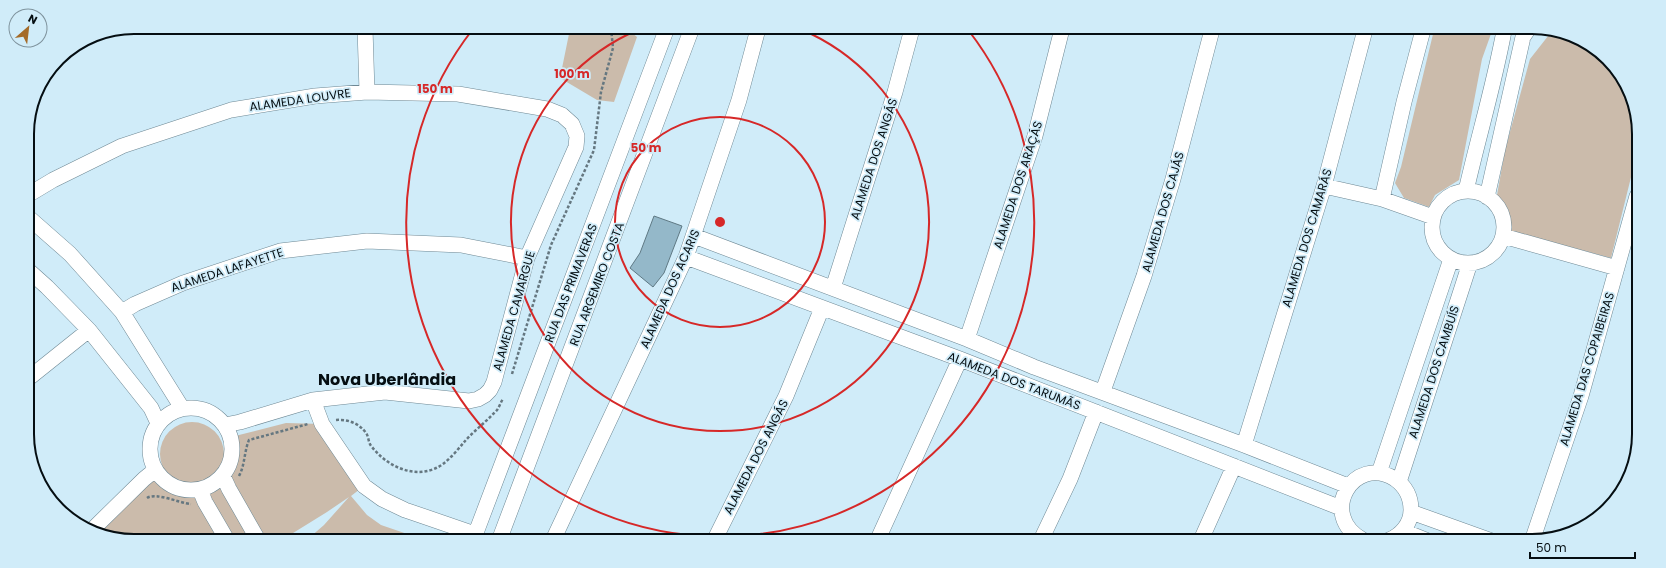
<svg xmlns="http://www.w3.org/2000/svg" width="1666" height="568" viewBox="0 0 1666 568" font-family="Poppins,sans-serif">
<rect width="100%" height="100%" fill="#d0ecf9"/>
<path fill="#cbbbab" d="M567,28H626L637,37L614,102L597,100L560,78L570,29Z
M1434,30L1492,31L1482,59L1459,180L1435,195L1429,207L1404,198L1395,183L1401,167Z
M1552,31H1560L1612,63L1637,113V153L1611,258L1510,231L1508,216L1497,195L1505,150L1530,59Z
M160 454a32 32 0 1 1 64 0a32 32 0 1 1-64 0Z
M286,423L322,424L364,486L351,496L367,515L381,525L419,538H309L324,525L349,497L327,512L285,538L106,537L93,529L159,468C160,472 161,477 163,480C167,484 174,487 179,489C200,494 222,485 230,464C234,456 232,446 231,437Z"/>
<path fill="#94b8c9" stroke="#5f7984" d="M654,216L682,226L664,273L653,287L630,268L640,253Z"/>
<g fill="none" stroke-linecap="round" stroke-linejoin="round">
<defs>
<path id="minor" d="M365,28L367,92
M1324,186L1382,199L1433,217
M1466,191C1478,138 1494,85 1504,31
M1432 227a36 36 0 1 1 72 0a36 36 0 1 1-72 0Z
M28,195L53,180L122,146L231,110L315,96L367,92L458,94L547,109L562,115L572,124L577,136L576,147L527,258L494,382L490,390L485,395L478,399L469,401L385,392L313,400L240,422L225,425
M1487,197L1523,37L1527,31
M1382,199L1404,102L1423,30
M28,217L70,254L122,312L182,408
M694,236L967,339L1034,367L1244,445L1348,486
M1503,236L1617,268
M686,257L960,359L1341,508
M28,270L47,287L89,330L151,408L158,423
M833,288L895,92L912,29
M122,312L135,304L183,283L280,251L367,241L461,245L527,258
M967,339L1035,136L1062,29
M29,378L89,330
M1103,391L1144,276L1173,179L1212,30
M313,400L322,424L364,486L382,499L405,510L475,534
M150 449a41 41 0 1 1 82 0a41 41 0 1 1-82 0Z
M1244,445L1324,186L1365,30
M1379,473L1451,259
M223,476L229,489L257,538
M1399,482L1470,263
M200,490L205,502L226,538
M1411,512L1492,541
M93,529L144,479L155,470
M1403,531L1428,541
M474,538L667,28
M500,538L692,28
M554,538L686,257L739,100L758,29
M715,539L786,396L822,308
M878,539L960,359
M1041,540L1070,479L1096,412
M1201,540L1234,466
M1363,540C1317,515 1354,453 1395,479C1405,486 1411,497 1411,510C1411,524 1401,535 1389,540
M1532,541L1581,396L1637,196"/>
</defs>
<use href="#minor" stroke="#6e8894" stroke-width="16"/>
<path stroke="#657780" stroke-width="2.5" stroke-dasharray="3 2" stroke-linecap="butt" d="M512,374L551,245L594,150L601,92L613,48L611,28
M336,420C347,419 359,423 366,433C369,437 368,443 372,447C386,465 411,478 434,469C447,464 457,450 466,440C475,430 486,422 495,412C499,409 500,403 503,399
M239,476C245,465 244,452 249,440L308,424
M147,498C156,492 179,503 191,504"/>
<use href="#minor" stroke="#fff" stroke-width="15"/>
</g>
<g fill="none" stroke="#d62828" stroke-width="2">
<circle cx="720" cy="222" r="105"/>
<path d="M800 29A209 209 0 1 1 640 29"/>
<path d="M969 31A314 314 0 1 1 473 29"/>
</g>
<g text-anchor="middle" stroke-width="3.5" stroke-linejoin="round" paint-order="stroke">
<g font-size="12" fill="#050e12" stroke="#d0ecf9">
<text transform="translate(300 100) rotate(-8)" y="4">ALAMEDA LOUVRE</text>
<text transform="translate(874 159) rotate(-72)" y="4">ALAMEDA DOS ANGÁS</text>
<text transform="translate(1018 185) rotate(-72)" y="4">ALAMEDA DOS ARAÇÁS</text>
<text transform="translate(1163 212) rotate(-74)" y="4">ALAMEDA DOS CAJÁS</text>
<text transform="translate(1307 238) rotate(-73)" y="4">ALAMEDA DOS CAMARÁS</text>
<text transform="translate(227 270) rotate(-18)" y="4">ALAMEDA LAFAYETTE</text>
<text transform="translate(571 283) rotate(-69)" y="4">RUA DAS PRIMAVERAS</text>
<text transform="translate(597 284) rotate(-69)" y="4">RUA ARGEMIRO COSTA</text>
<text transform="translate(670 289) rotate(-66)" y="4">ALAMEDA DOS ACARIS</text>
<text transform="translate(514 311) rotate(-74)" y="4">ALAMEDA CAMARGUE</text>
<text transform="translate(1587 369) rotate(-73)" y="4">ALAMEDA DAS COPAIBEIRAS</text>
<text transform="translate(1434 372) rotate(-72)" y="4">ALAMEDA DOS CAMBUÍS</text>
<text transform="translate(1014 381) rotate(21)" y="4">ALAMEDA DOS TARUMÃS</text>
<text transform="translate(756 457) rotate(-63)" y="4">ALAMEDA DOS ANGÁS</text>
</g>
<g font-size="16" font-weight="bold" fill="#050e12" stroke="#d0ecf9">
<text x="387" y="385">Nova Uberlândia</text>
</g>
</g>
<path d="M0 0H1666V568H0ZM134 34H1532A100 100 0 0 1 1632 134V434A100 100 0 0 1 1532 534H134A100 100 0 0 1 34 434V134A100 100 0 0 1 134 34Z" fill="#d0ecf9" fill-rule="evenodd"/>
<path fill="none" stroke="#050e12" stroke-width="2" d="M134 34H1532A100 100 0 0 1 1632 134V434A100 100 0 0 1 1532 534H134A100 100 0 0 1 34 434V134A100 100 0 0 1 134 34Z"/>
<circle cx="720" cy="222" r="6" fill="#d62828" stroke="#d0ecf9" stroke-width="2"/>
<g font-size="12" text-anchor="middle" font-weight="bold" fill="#d62828" stroke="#d0ecf9" stroke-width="3.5" stroke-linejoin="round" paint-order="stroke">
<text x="572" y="78">100 m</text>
<text x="435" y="93">150 m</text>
<text x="646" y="152">50 m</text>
</g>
<g transform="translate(28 28) rotate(28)"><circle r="19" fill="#d0ecf9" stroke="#7f939d"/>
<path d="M0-3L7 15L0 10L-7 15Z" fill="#a46b29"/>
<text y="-6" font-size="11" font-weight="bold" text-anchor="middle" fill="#050e12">N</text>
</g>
<path d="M1530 552v6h105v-6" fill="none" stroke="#050e12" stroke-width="2"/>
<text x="1536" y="552" font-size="12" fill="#050e12" stroke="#d0ecf9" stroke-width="3" paint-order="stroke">50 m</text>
</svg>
